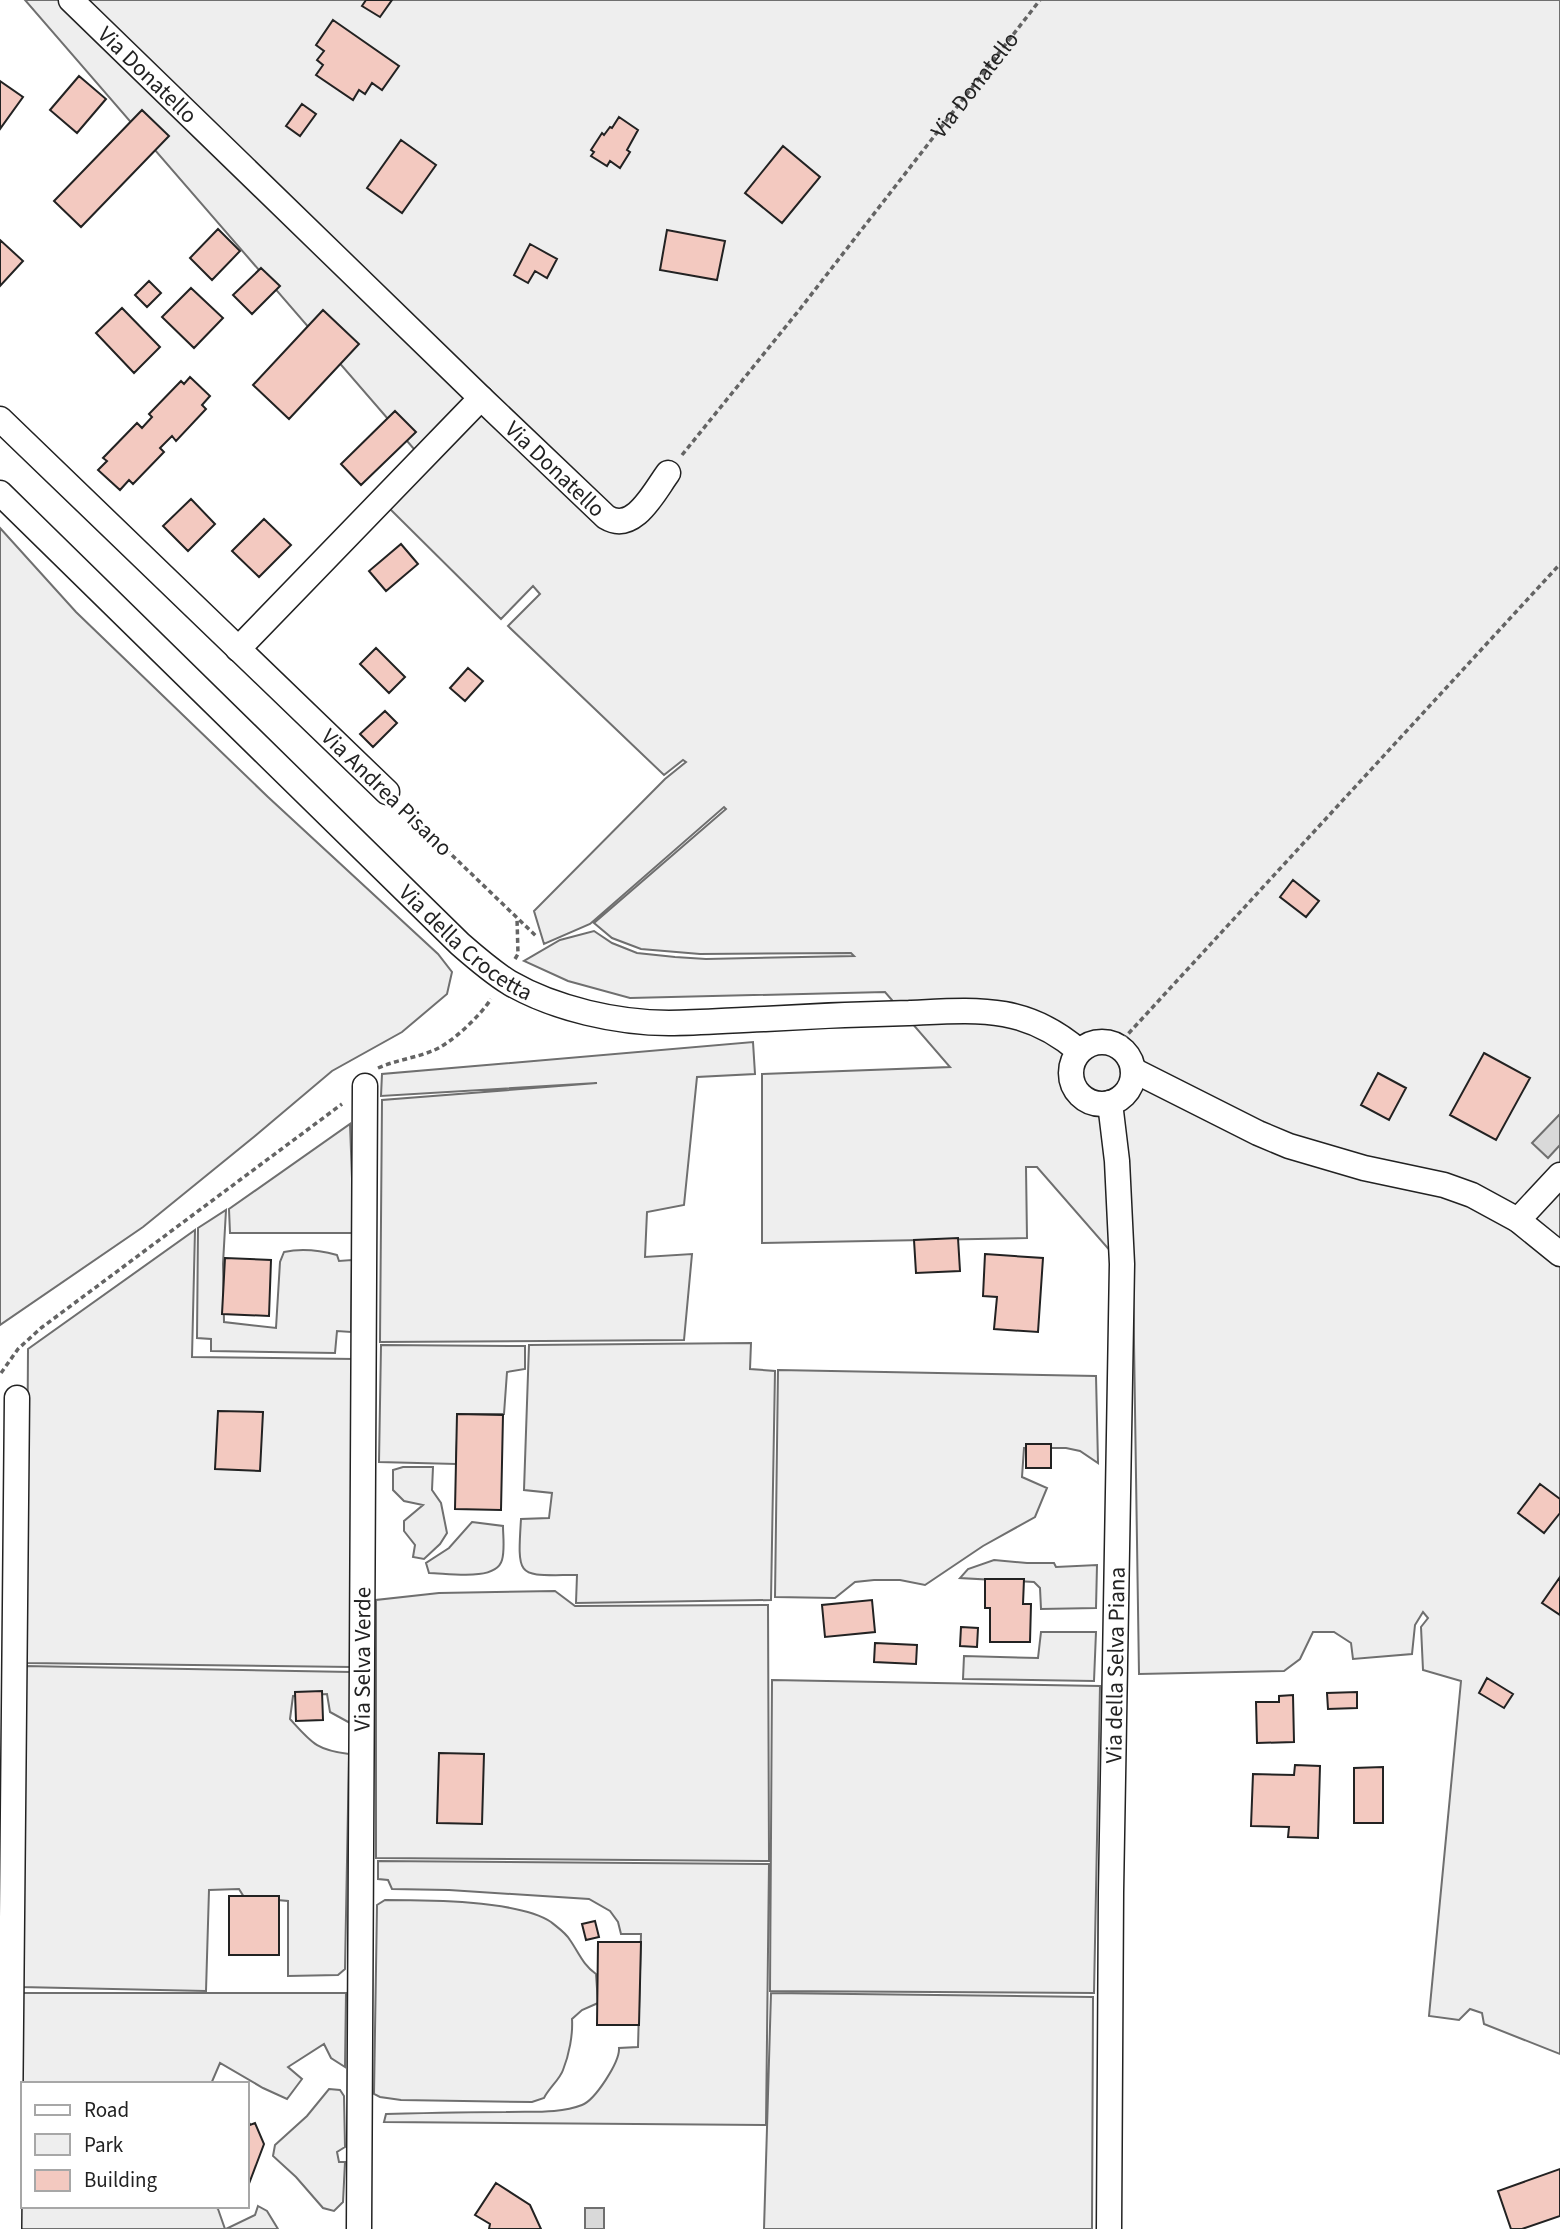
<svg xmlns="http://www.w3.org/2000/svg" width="1560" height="2229" viewBox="0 0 1560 2229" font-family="'Source Sans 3',sans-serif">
<rect width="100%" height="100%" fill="#fff"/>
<path fill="#eee" stroke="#6f6f6f" stroke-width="2" d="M25,0H1560V2054L1484,2024L1482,2013L1470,2009L1459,2020L1429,2016L1461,1681L1423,1670L1421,1627L1428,1618L1423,1612L1415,1625L1412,1654L1353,1659L1351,1643L1334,1632H1313L1300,1659L1284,1671L1139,1674L1133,1277L1037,1167H1026L1027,1238L762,1243V1074L950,1067L885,992L630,998L568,981L524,961L560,940L594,931L612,943L637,953L675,957L706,959L854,956L851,953L700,954L641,949L612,938L594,923L726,809L724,807L590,924L544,944L534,911L665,779L686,762L683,760L664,775L508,626L540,594L533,586L501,619L386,505L427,464Z
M0,528L76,612L268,797L438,954L452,972L447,994L402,1032L332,1071L255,1136L143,1227L0,1325Z
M753,1042L755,1074L697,1077L684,1205L647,1212L645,1257L692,1254L684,1340L380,1342L382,1100L597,1083L381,1096L382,1074Z
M350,1124L354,1233H230L229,1209Z
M226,1210L223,1264L224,1322L276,1328L280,1262L284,1252C302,1248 319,1250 337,1255L339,1261L352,1260L351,1332L337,1331L335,1353L211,1351V1339L197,1338L198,1228Z
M195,1230L192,1357L355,1359L351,1667L26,1663L28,1349Z
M751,1343L750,1369L775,1371L771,1600L576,1603L577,1575C518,1575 517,1581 521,1519L549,1518L552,1493L524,1490L529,1345Z
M381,1345L525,1346V1369L507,1372L504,1414H458L456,1464L379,1462Z
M778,1370L1096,1376L1098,1463L1080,1451L1066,1448H1024L1022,1477L1047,1488L1035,1517L983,1546L925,1585L900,1580H874L855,1582L835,1598L775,1597Z
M403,1467H433L432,1490L441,1503L447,1533L440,1544L424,1559L413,1557L415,1545L404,1531V1521L423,1505L404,1501L393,1490V1470Z
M472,1522L503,1526C503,1536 505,1550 502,1560C496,1582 447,1573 429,1573L426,1563L449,1548Z
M994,1560L1027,1563H1054L1056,1567L1097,1565L1096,1608L1041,1609L1040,1588L1034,1582L960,1578L968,1569Z
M555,1591L575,1606L768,1605L769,1861L376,1858V1600L439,1593Z
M1041,1632H1096L1094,1681L963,1679L964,1656L1038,1658Z
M25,1666L351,1672L350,1723L330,1712L327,1694L293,1696L290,1719C312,1743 316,1750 349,1754L345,1969L338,1975L288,1976V1901L244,1897L239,1889L209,1890L206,1991L20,1987Z
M772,1680L1100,1686L1094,1993L770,1991Z
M378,1861L769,1864L766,2125L384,2122L386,2114C426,2113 466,2112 506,2112C530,2111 559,2114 582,2105C595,2100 620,2062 619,2048L638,2047L641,1934H621L618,1922L610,1911L589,1899L449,1890L392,1889L388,1880L378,1879Z
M385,1900C425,1900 518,1900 551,1922C557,1927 566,1933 570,1940C579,1953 583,1965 596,1974L598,2003L582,2010L572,2019C573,2035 569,2055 563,2070C560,2079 549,2088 544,2098L532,2102L401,2100L380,2097L374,2094L377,1905Z
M22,1993H346L345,2067L331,2058L324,2044L288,2067L302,2079L287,2099L263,2088L220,2063L211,2084H23L21,2134Z
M771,1993L1093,1997L1092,2229H764Z
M329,2089L340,2090L344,2096L345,2147L337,2152L339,2162H345L343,2202L334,2211L323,2208L296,2177L273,2156L275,2145L307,2116Z
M19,2160H23V2206H214L218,2209L225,2229H15Z
M258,2206L267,2211L278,2229H226L255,2215Z"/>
<path fill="#d9d9d9" stroke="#6f6f6f" stroke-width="2" d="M1560,1114V1145L1548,1158L1532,1143Z
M585,2208H604V2229H585Z"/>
<path fill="#f3c9c0" stroke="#222" stroke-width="2" d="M366,0H392L380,17L362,6Z
M333,20L399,66L382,90L372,83L365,94L359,90L353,100L316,75L323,65L317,60L324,51L316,45Z
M79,76L106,99L77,133L50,110Z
M0,81L23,97L0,129Z
M302,104L316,114L300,136L286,126Z
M142,110L169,136L81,227L54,201Z
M619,117L638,130L627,150L630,152L620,168L610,161L607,166L591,156L594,152L591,150L602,133L604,135L610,127L612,128Z
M401,140L436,165L402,213L367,188Z
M783,146L820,177L782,223L745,193Z
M218,229L240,251L212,280L190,258Z
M667,230L725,241L717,280L660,270Z
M0,240L23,261L0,286Z
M530,244L557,259L547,278L535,271L528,283L514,275Z
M261,268L280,286L252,314L233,295Z
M149,281L161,293L147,307L135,295Z
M191,288L223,318L194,348L162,317Z
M122,308L160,347L134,373L96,333Z
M323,310L359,344L289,419L253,385Z
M190,377L210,396L202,405L206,409L176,441L172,436L160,448L164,452L133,484L129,480L120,490L98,470L107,461L103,458L137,423L142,428L152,417L149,414L181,381L184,384Z
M395,411L416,432L361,485L341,464Z
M191,499L215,524L188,551L163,526Z
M264,519L291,545L259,577L232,551Z
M401,544L418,564L386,591L369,571Z
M376,648L405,677L389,693L360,664Z
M468,668L483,681L465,701L450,688Z
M385,711L397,723L373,747L360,734Z
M1293,880L1319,901L1306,917L1280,897Z
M1484,1053L1530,1078L1496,1140L1450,1115Z
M1378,1073L1406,1088L1389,1120L1361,1105Z
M958,1238L960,1271L916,1273L914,1240Z
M985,1254L1043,1258L1038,1332L994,1329L997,1297L983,1296Z
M225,1258L271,1260L269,1316L222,1314Z
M218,1411L263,1412L260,1471L215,1469Z
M457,1414L503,1415L501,1510L455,1509Z
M1026,1444H1051V1468H1026Z
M1540,1484L1560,1499V1513L1544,1533L1518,1513Z
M1560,1577V1615L1542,1603Z
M985,1579H1024L1023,1604H1031L1030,1642H990V1608H985Z
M872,1600L875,1632L825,1637L822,1605Z
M961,1627L978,1628L977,1647L960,1646Z
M875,1643L917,1645L916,1664L874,1662Z
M1487,1678L1513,1694L1504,1708L1479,1693Z
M322,1691L323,1720L296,1721L295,1692Z
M1357,1692V1708L1328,1709L1327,1693Z
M1293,1695L1294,1742L1257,1743L1256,1702H1279V1696Z
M439,1753L484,1754L482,1824L437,1823Z
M1295,1765L1320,1766L1318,1838L1288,1837L1289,1827L1251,1826L1253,1774L1294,1775Z
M1383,1767V1823H1354V1768Z
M229,1896H279V1955H229Z
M595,1921L599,1937L586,1940L582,1924Z
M598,1942H641L639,2025H597Z
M247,2117L250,2125L255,2123L264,2144L247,2189Z
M1560,2169V2216L1522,2229H1511L1498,2191Z
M496,2183L530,2205L541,2229H489L490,2224L475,2215Z"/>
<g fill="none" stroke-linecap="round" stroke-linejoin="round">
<defs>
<g id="minor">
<path id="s2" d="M71,0L481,398L606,517C634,534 654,492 668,473"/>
<path d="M0,419L387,792"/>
<path id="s3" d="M0,493L460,944C476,958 492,972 510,983C555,1009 618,1023 669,1023C701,1023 733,1020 765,1019C813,1016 861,1014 909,1013C976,1010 1025,1004 1079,1051"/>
<path d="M238,649L481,398"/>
<circle cx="1102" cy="1073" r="31"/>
<path d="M1133,1070L1258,1133L1289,1146L1364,1168L1444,1185L1472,1195L1518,1220L1560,1254"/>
<path d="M1518,1220L1560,1175"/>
<path d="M9,2229L17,1398"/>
<path id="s4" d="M359,2229L365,1086"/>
<path id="s5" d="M1109,2229L1111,1892L1122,1264L1117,1161L1110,1103"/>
</g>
</defs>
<use href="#minor" stroke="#222" stroke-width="27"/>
<g stroke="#646464" stroke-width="3.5" stroke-dasharray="5 3.5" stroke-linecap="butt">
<path id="s1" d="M682,455L800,309L1040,0"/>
<path d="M403,808L536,936"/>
<path d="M515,959L518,954L517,918"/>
<path d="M1117,1046L1560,564"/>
<path d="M378,1068C396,1060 415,1058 432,1051C451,1044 480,1016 491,999"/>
<path d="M1,1373L18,1349L41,1328L342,1104"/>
</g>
<use href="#minor" stroke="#fff" stroke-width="24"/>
</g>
<g text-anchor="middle" stroke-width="5" stroke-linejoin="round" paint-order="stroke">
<g font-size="23" fill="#222" stroke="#fff">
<text dy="8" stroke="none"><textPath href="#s2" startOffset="107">Via Donatello</textPath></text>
<text dy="8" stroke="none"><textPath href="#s1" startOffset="472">Via Donatello</textPath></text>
<text dy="8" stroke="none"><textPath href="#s2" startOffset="674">Via Donatello</textPath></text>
<text transform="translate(387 792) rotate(44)" y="8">Via Andrea Pisano</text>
<text dy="8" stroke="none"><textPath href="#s3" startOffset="648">Via della Crocetta</textPath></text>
<text dy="8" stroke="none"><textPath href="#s4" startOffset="570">Via Selva Verde</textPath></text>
<text dy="8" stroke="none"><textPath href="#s5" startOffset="564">Via della Selva Piana</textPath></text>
</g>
</g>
<rect x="21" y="2082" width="228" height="126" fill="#ffffff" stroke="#a7a7a7" stroke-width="2"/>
<rect x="35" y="2105" width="35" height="10" fill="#ffffff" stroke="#a7a7a7" stroke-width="2"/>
<text x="84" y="2117" font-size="21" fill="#222222">Road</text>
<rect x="35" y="2134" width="35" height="21" fill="#eeeeee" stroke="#a7a7a7" stroke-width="2"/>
<text x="84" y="2152" font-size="21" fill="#222222">Park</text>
<rect x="35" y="2170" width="35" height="21" fill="#f3c9c0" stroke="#a7a7a7" stroke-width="2"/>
<text x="84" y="2187" font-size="21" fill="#222222">Building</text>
</svg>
